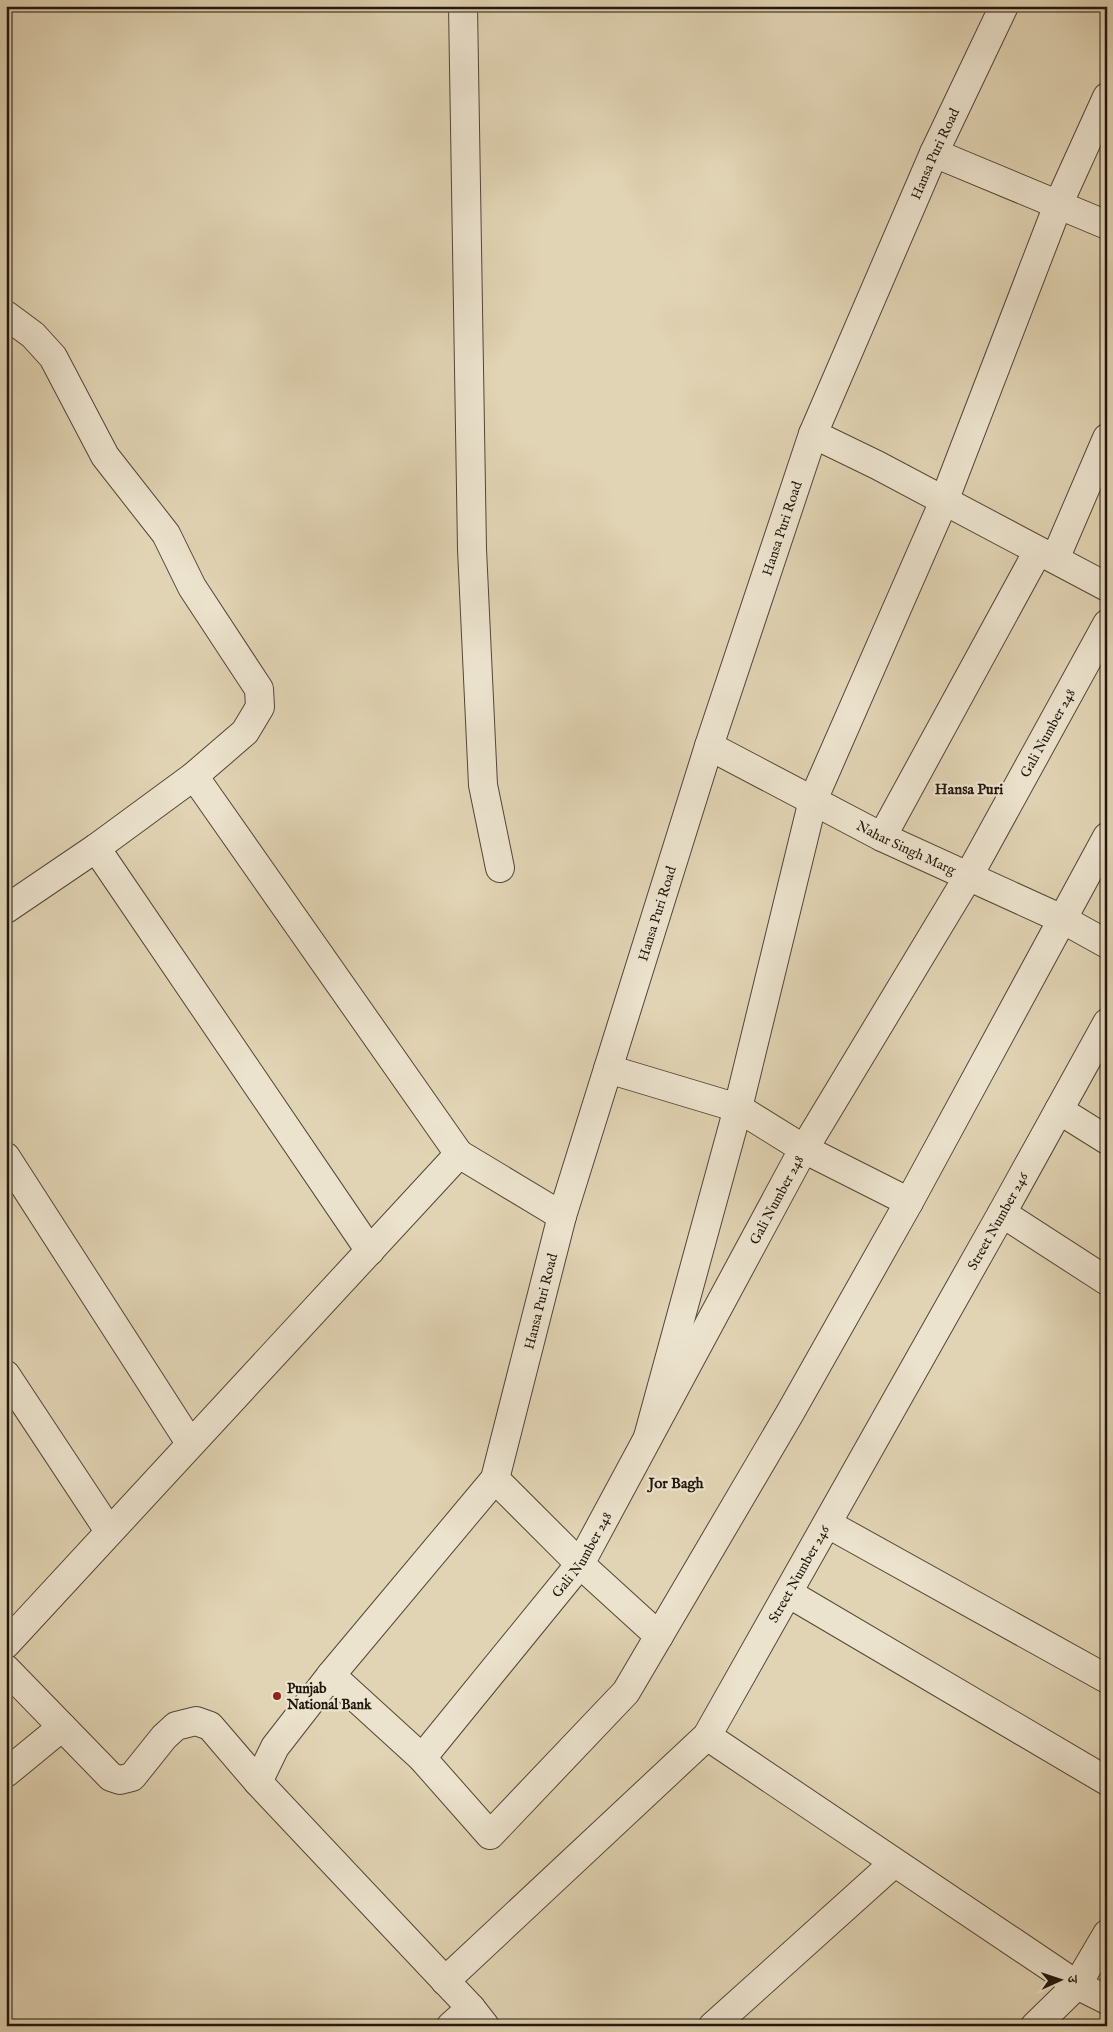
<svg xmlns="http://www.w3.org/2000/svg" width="1113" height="2032" viewBox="0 0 1113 2032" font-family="'IM FELL English','Noto Serif Devanagari',serif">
<rect width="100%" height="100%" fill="#e1d4b4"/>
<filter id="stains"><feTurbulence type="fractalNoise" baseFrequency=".004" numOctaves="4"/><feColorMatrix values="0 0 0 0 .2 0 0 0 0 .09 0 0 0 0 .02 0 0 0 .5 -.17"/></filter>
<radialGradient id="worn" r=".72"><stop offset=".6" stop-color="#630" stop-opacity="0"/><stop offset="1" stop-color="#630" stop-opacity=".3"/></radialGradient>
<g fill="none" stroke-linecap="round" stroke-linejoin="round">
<defs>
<g id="minor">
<path d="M463,6L472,549L483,785L500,868"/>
<path d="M934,153L1107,225"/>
<path d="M6,315L33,335L53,357L105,456L166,534L192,587L259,689L260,707L245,732L194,776"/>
<path d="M813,434L877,465L1107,587"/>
<path d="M1055,559L1107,438"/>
<path id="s1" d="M709,746L882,837L1062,919L1107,944"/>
<path d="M882,837L1038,551"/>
<path d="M96,848L370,1251"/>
<path d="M6,909L96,848L194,776L459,1154"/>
<path d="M608,1069L738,1108L804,1149L909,1202"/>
<path d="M1059,1110L1107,1140"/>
<path d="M6,1157L190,1443"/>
<path d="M1002,1213L1107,1281"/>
<path d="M6,1375L109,1531"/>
<path d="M648,1437L738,1108L813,800L944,501L1058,205L1107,97"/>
<path d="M495,1479L580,1564L659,1636"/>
<path d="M828,1524L1107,1679"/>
<path d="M788,1593L1107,1781"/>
<path d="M6,1644L459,1154L562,1216"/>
<path d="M6,1669L111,1777L120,1780L132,1777L164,1737L176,1726L196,1721L210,1726L258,1782L471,2008L485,2026"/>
<path d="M331,1675L422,1758L490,1835L626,1692L790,1413L909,1202L1107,837"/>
<path d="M707,1736L1077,1985L1107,2000"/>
<path id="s2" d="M422,1758L580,1564L798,1159L968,877L1107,624"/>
<path d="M6,1773L62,1727"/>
<path id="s3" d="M258,1782L275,1747L331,1675L495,1479L562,1216L709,746L813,434L934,153L1004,6"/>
<path id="s4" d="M445,1981L707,1736L1002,1213L1107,1023"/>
<path d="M451,2026L471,2008"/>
<path d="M713,2026L894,1863"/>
<path d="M1035,2026L1077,1985L1107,1934"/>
</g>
</defs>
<use href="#minor" stroke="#524636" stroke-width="30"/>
<use href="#minor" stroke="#ece3ce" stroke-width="28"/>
</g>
<circle fill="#8f2418" stroke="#ece3ce" stroke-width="2" cx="277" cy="1696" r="5"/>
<g text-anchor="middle" stroke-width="4.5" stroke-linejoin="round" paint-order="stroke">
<g font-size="14" fill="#22170c" stroke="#ece3ce">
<text dy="5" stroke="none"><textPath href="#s3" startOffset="1784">Hansa Puri Road</textPath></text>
<text dy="5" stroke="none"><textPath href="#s3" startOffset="1379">Hansa Puri Road</textPath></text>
<text dy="5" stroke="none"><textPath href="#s2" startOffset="1204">Gali Number 248</textPath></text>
<text dy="5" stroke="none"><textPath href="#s1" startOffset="222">Nahar Singh Marg</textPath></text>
<text dy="5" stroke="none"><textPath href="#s3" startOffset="974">Hansa Puri Road</textPath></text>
<text dy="5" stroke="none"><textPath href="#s2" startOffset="664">Gali Number 248</textPath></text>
<text dy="5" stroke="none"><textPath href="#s4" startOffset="950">Street Number 246</textPath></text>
<text dy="5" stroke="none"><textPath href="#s3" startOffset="569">Hansa Puri Road</textPath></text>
<text dy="5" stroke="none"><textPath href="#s2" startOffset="259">Gali Number 248</textPath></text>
<text dy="5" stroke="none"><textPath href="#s4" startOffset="545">Street Number 246</textPath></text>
</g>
<g font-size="14" font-weight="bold" fill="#22170c" stroke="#ece3ce" text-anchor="start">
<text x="287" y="1693">Punjab<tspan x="287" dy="16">National Bank</tspan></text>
</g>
<g font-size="15" font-weight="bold" fill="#22170c" stroke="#ece3ce">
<text x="969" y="794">Hansa Puri</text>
<text x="676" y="1488">Jor Bagh</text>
</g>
</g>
<rect width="1113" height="2032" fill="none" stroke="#e1d4b4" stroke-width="25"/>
<rect x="8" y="8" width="1098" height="2017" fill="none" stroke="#22170c" stroke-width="2.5"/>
<rect x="12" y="12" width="1088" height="2007" fill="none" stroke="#22170c"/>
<g transform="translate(1060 1980) rotate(87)" stroke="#ece3ce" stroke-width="4" paint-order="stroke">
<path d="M0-4L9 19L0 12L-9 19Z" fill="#22170c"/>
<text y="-8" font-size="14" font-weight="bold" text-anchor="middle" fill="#22170c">उ</text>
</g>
<rect width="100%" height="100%" filter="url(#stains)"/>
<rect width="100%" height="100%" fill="url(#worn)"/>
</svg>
